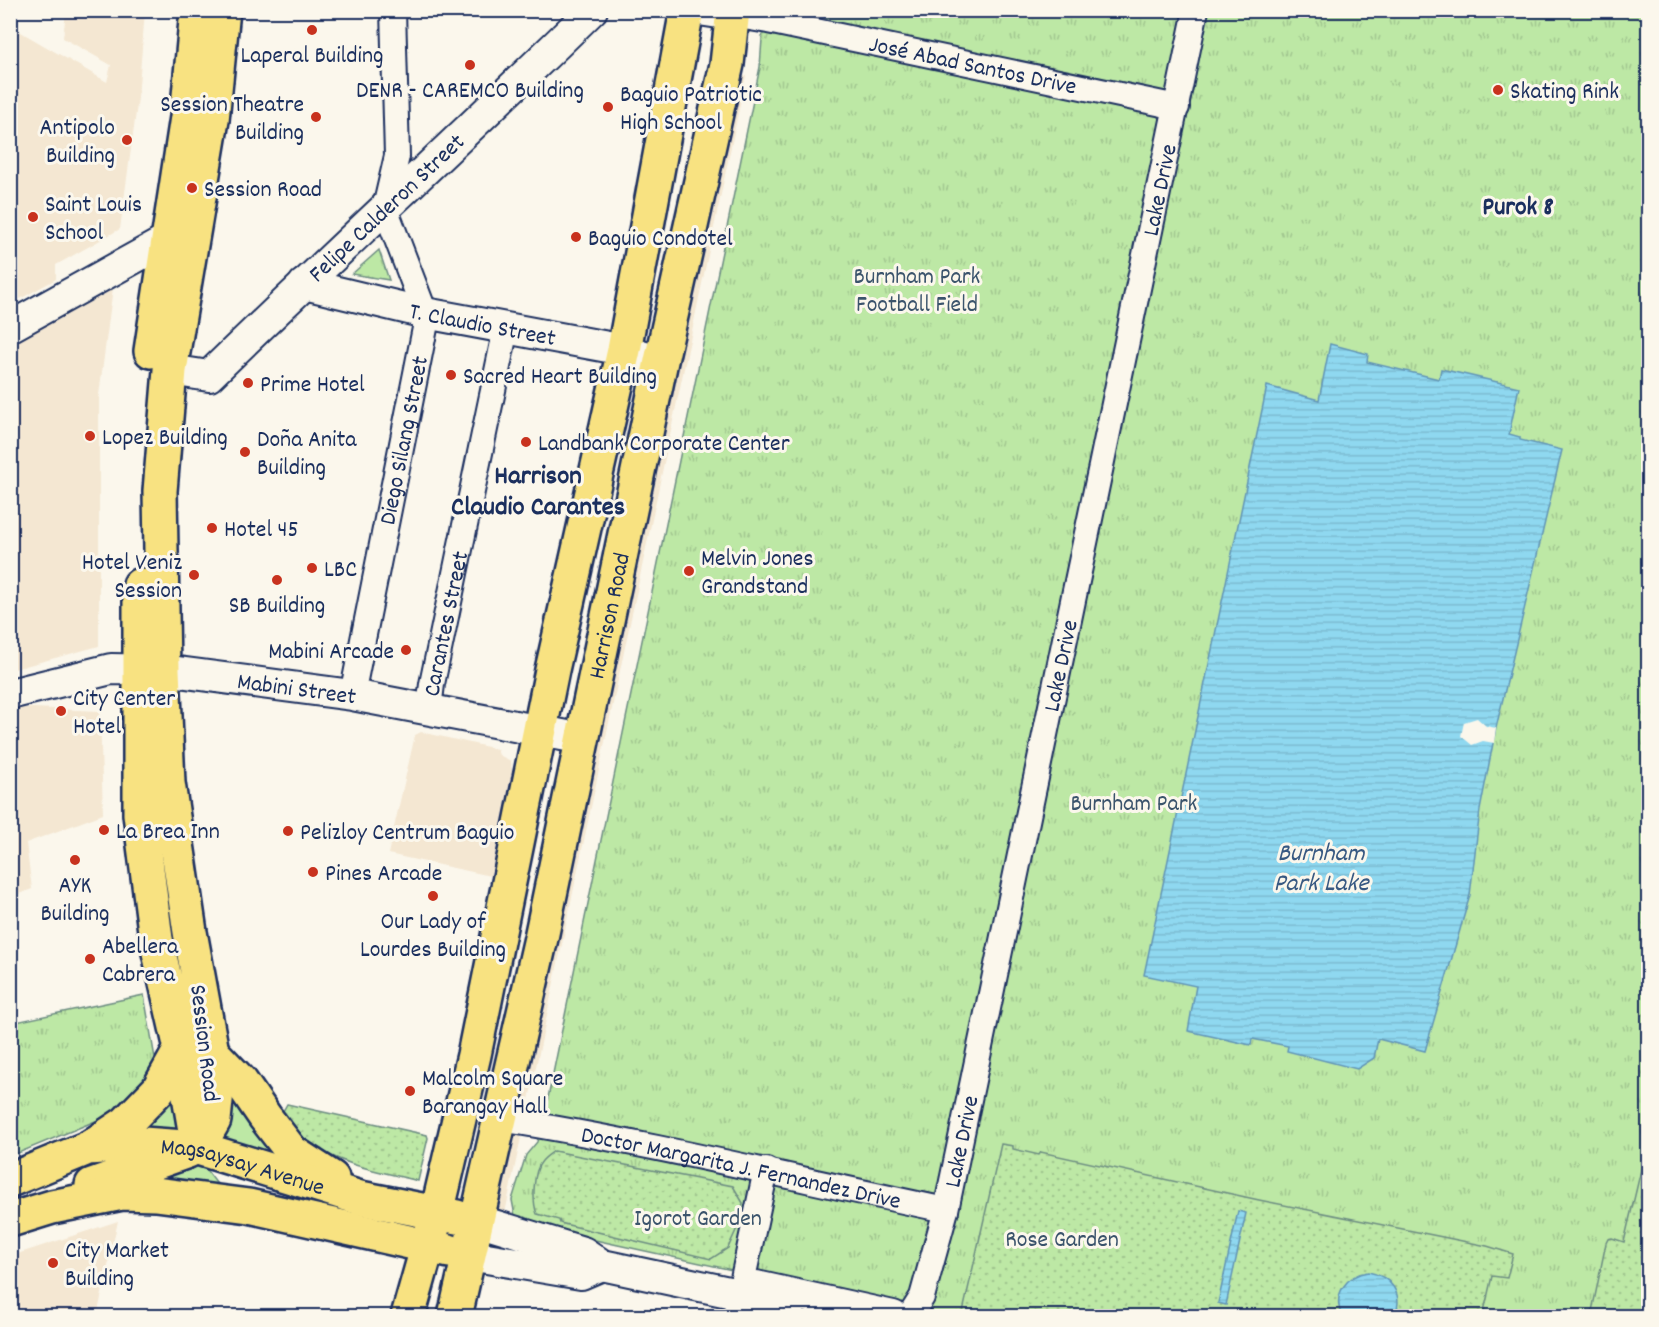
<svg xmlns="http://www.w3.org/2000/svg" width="1659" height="1327" viewBox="0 0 1659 1327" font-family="Dekko,sans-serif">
<defs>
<pattern id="park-tufts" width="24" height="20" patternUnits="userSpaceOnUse" patternTransform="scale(1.5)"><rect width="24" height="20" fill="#bde8a5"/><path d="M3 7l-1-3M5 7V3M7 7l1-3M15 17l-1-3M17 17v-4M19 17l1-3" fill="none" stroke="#a2c790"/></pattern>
<pattern id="garden-dots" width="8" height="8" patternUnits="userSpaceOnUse" patternTransform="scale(1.5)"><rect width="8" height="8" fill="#bde8a5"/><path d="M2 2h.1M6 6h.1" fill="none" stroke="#a2c790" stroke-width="1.8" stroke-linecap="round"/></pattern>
<pattern id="water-rules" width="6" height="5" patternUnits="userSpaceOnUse" patternTransform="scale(1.5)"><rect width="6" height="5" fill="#8fd8f0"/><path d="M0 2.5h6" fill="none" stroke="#7bbad0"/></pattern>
</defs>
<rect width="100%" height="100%" fill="#fbf7ec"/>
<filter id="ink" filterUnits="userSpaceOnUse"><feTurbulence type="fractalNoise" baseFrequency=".0167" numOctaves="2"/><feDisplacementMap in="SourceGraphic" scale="12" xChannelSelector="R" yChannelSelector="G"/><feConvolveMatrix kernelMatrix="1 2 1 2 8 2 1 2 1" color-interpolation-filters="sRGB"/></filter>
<g filter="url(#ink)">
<path fill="#f4e7d2" d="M66,11H145L138,98L120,229L56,265V279L11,304V35L19,31L107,82L111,65L63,38Z
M711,68L746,76L505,1213L464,1201Z
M115,272L99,395V646L11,670V332Z
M10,707L100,711L103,814L26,843L32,889L11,897Z
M421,732L497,749L499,755L511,761L512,772L491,876L388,854L415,735Z
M118,1221L97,1316H11V1256Z"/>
<path fill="#bde8a5" stroke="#6c8c82" stroke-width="1.5" d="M178,1080L187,1135L122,1136Z
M230,1091L284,1164L217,1142Z
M201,1163L223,1192L127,1183Z"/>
<path fill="url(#park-tufts)" stroke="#6c8c82" stroke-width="1.5" d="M764,11H1648V1316H938V1315L522,1224L515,1216L512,1200L526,1155L537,1142L548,1098L760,67Z
M379,250L389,280L352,274Z
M144,995L156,1064L143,1086L110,1115L11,1156V1023Z"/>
<path fill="url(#garden-dots)" stroke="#6c8c82" stroke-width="1.5" d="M287,1104L427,1135L428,1138L418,1181C385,1172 348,1167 319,1149C304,1141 293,1126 282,1113Z
M1001,1144L1013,1146V1149L1039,1155L1041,1152L1259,1200L1487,1246L1513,1254L1507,1278L1492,1276L1483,1316H962Z
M554,1151L733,1186L743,1203L738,1226L728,1248L711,1259L560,1223L559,1220L537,1214C532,1201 533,1171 542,1161C545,1157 550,1154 554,1151Z
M1648,1151V1316H1591L1606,1243L1608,1239L1612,1238L1624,1242L1644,1157Z"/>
<path fill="url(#water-rules)" stroke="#6194b6" stroke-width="1.5" d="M1330,344L1368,354L1367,362L1439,379L1441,369L1519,387L1509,434L1520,437V440L1562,450L1496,728L1480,810L1470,895L1425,1051L1378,1039L1374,1058L1357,1069L1287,1051L1288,1046L1252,1039L1251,1045L1188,1031L1196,986L1144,975L1267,386L1319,400Z
M1238,1211L1246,1213L1226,1305L1218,1303Z
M1368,1272C1391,1276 1404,1294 1395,1316H1342C1332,1295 1346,1275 1368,1272Z"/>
<path fill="#fbf7ec" d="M1477,718L1486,726L1496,728L1494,743L1483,741L1472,745L1461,736L1464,722Z"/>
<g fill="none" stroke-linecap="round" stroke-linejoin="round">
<defs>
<g id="minor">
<path id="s1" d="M732,15L768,21L1177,107"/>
<path id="s2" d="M352,695L425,328V313L385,208L397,156L393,10"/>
<path id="s3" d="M429,709L432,684L506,328"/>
<path id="s4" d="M500,1119C650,1143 797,1179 946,1210"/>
<path d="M735,1316L766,1170"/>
<path id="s5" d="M910,1316L922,1297L946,1210L1196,10"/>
</g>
<g id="tertiary">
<path d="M699,10L732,15"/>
<path id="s6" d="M304,284L425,313L624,350L661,361"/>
<path d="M10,327L167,240"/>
<path id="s7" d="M170,370L209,376C335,253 466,134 592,10"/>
<path id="s8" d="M10,694L111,669L163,670L352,695L583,739"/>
<path d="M477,1220L583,1252L602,1265L738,1294L756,1286L893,1316"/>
<path d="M469,1255L581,1274L602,1265"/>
<path d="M738,1294L752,1310L789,1316"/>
</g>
<path id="primary" d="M151,351L187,117L197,10
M140,585V814L156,939L181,1049L198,1148
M198,1148L214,1120L217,1091L212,1052L190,932L168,783L163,670L160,491L170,370L212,120L223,10"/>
<g id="trunk">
<path d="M212,1052L241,1082L265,1117L292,1152L332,1178"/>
<path d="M90,1147L126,1123L158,1090L181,1049"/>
<path id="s9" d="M10,1180L88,1148L143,1144L198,1148L360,1198L457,1217"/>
<path d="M92,1185L188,1151"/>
<path d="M10,1220L52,1207L122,1193L156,1194L249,1206L449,1251"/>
<path d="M408,1316L437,1213L474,1055L552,670L624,350L687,10"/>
<path id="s10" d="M455,1316L541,938L661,361L727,64L733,10"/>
</g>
</defs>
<use href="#minor" stroke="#1b2f5e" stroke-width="28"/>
<use href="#tertiary" stroke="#1b2f5e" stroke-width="34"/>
<use href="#primary" stroke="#1b2f5e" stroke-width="38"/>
<use href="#trunk" stroke="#1b2f5e" stroke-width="38"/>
<use href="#minor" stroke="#fbf7ec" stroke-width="24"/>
<use href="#tertiary" stroke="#fbf7ec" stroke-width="30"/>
<use href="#primary" stroke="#f8e281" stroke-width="33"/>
<use href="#trunk" stroke="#f8e281" stroke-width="33"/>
</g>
</g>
<g fill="#c8321e" stroke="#fbf7ec" stroke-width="2">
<circle cx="312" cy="30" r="6"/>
<circle cx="470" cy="65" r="6"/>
<circle cx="1498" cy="90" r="6"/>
<circle cx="608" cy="107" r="6"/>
<circle cx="316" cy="117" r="6"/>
<circle cx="127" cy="140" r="6"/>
<circle cx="192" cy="188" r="6"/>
<circle cx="33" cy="217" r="6"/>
<circle cx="576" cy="237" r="6"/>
<circle cx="451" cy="375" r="6"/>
<circle cx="248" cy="383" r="6"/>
<circle cx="90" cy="436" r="6"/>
<circle cx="526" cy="442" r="6"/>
<circle cx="245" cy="452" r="6"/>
<circle cx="212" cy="528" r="6"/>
<circle cx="312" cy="568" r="6"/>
<circle cx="689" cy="571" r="6"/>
<circle cx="194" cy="575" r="6"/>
<circle cx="277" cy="580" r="6"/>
<circle cx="406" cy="650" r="6"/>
<circle cx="61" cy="711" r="6"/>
<circle cx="104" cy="830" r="6"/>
<circle cx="288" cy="831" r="6"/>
<circle cx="75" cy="860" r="6"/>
<circle cx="313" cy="872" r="6"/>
<circle cx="433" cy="896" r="6"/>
<circle cx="90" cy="959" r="6"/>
<circle cx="410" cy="1091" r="6"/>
<circle cx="53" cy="1263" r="6"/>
</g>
<g text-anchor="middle" stroke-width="6" stroke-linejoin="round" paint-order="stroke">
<g font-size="24" fill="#1b2f5e" stroke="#fbf7ec" text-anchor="start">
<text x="312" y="62" text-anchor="middle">Laperal Building</text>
<text x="470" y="97" text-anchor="middle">DENR - CAREMCO Building</text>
<text x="1510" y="98">Skating Rink</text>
<text x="620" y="101">Baguio Patriotic<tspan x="620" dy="28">High School</tspan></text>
<text x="304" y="111" text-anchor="end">Session Theatre<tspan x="304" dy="28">Building</tspan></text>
<text x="115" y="134" text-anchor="end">Antipolo<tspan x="115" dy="28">Building</tspan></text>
<text x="204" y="196">Session Road</text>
<text x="45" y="211">Saint Louis<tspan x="45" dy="28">School</tspan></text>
<text x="588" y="245">Baguio Condotel</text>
<text x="463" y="383">Sacred Heart Building</text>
<text x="260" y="391">Prime Hotel</text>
<text x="102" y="444">Lopez Building</text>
<text x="257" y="446">Doña Anita<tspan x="257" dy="28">Building</tspan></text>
<text x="538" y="450">Landbank Corporate Center</text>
<text x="224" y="536">Hotel 45</text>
<text x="701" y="565">Melvin Jones<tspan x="701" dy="28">Grandstand</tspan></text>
<text x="182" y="569" text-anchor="end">Hotel Veniz<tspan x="182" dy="28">Session</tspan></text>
<text x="324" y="576">LBC</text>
<text x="277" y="612" text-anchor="middle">SB Building</text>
<text x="394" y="658" text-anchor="end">Mabini Arcade</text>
<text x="73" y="705">City Center<tspan x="73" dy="28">Hotel</tspan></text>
<text x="116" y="838">La Brea Inn</text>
<text x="300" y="839">Pelizloy Centrum Baguio</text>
<text x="325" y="880">Pines Arcade</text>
<text x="75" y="892" text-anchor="middle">AYK<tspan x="75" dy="28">Building</tspan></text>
<text x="433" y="928" text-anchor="middle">Our Lady of<tspan x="433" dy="28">Lourdes Building</tspan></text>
<text x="102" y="953">Abellera<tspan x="102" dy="28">Cabrera</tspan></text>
<text x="422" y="1085">Malcolm Square<tspan x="422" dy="28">Barangay Hall</tspan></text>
<text x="65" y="1257">City Market<tspan x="65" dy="28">Building</tspan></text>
</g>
<g font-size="24" fill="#1b2f5e" stroke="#fbf7ec">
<text dy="8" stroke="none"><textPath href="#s1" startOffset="246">José Abad Santos Drive</textPath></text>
<text dy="8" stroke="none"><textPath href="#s5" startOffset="1155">Lake Drive</textPath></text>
<text dy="8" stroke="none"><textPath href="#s7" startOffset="284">Felipe Calderon Street</textPath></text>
<text dy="8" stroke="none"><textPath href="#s6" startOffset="183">T. Claudio Street</textPath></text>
<text dy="8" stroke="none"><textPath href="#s2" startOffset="260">Diego Silang Street</textPath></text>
<text dy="8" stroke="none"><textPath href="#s10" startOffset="717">Harrison Road</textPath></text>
<text dy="8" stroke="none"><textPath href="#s3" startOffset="87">Carantes Street</textPath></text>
<text dy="8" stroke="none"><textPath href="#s5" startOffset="669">Lake Drive</textPath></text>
<text dy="8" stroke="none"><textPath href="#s8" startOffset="291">Mabini Street</textPath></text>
<text transform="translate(206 1043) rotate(83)" y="8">Session Road</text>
<text dy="8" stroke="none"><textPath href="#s5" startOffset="183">Lake Drive</textPath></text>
<text dy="8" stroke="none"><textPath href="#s9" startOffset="242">Magsaysay Avenue</textPath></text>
<text dy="8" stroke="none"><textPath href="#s4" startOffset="246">Doctor Margarita J. Fernandez Drive</textPath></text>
</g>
<g font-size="24" fill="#3b546c" stroke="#fbf7ec">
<text x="917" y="283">Burnham Park<tspan x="917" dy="28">Football Field</tspan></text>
<text x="1134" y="810">Burnham Park</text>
<text x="698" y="1225">Igorot Garden</text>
<text x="1062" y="1246">Rose Garden</text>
</g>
<g font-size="26" font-weight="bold" fill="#1b2f5e" stroke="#fbf7ec">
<text x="1518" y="214">Purok 8</text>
</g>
<g font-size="26" font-style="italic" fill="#385982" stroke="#fbf7ec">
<text x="1321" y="860">Burnham<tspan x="1321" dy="30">Park Lake</tspan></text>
</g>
<g font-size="27" font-weight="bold" fill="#1b2f5e" stroke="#fbf7ec">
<text x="538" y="483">Harrison<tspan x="538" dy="31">Claudio Carantes</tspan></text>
</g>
</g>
<rect width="1659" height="1327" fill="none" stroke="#fbf7ec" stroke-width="36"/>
<rect x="18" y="18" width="1623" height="1291" fill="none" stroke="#1b2f5e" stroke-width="2" filter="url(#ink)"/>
</svg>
